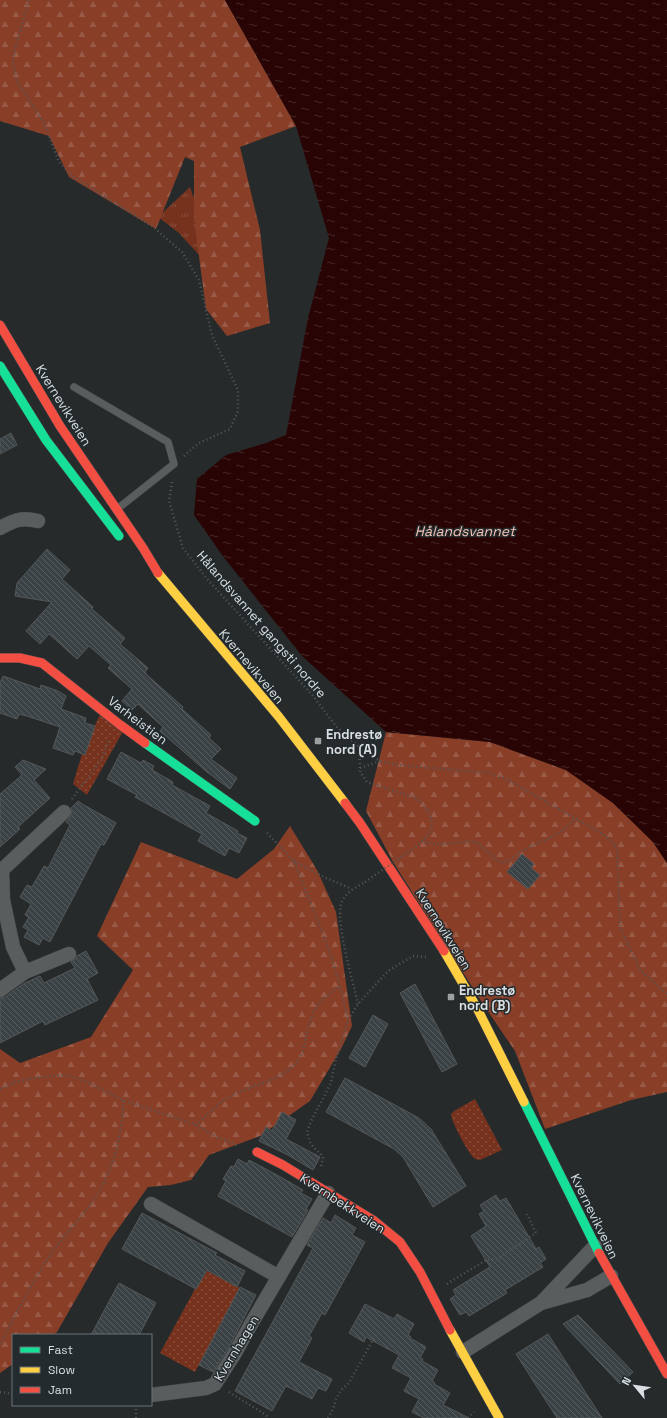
<svg xmlns="http://www.w3.org/2000/svg" width="667" height="1418" viewBox="0 0 667 1418" font-family="'Space Grotesk',sans-serif">
<defs>
<pattern id="grass-tufts" width="24" height="20" patternUnits="userSpaceOnUse"><rect width="24" height="20" fill="#76321c"/><path d="M3 7l-1-3M5 7V3M7 7l1-3M15 17l-1-3M17 17v-4M19 17l1-3" fill="none" stroke="#894f3d"/></pattern>
<pattern id="forest-firs" width="22" height="20" patternUnits="userSpaceOnUse"><rect width="22" height="20" fill="#883e27"/><path d="M5 1l3.5 6h-7zM16 11l3.5 6h-7z" fill="#985946"/></pattern>
<pattern id="park-dots" width="8" height="8" patternUnits="userSpaceOnUse"><rect width="8" height="8" fill="#76321c"/><path d="M2 2h.1M6 6h.1" fill="none" stroke="#894f3d" stroke-width="1.8" stroke-linecap="round"/></pattern>
<pattern id="water-ripples" width="26" height="14" patternUnits="userSpaceOnUse"><rect width="26" height="14" fill="#280404"/><path d="M2 4q2-2 4 0t4 0M15 11q2-2 4 0t4 0" fill="none" stroke="#472828"/></pattern>
<pattern id="building-back-hatch" width="6" height="6" patternUnits="userSpaceOnUse"><rect width="6" height="6" fill="#3a4245"/><path d="M-1 5l2 2M0 0l6 6M5-1l2 2" fill="none" stroke="#565d60"/></pattern>
</defs>
<rect width="100%" height="100%" fill="#262a2b"/>
<path fill="url(#grass-tufts)" d="M190,187L209,241L200,256L179,233L158,217Z"/>
<path fill="url(#forest-firs)" d="M0,0H225L296,126L240,147L260,230L270,323L227,336L206,309L194,219V161L185,157L156,229L69,177L49,136L0,121Z
M386,732L490,742L566,770L613,803L653,842L667,863V1092L631,1100L545,1129L515,1051L483,1004L393,862L366,811Z
M290,826L317,870L336,912L352,1026L341,1049L310,1101L260,1136L209,1155L191,1180L171,1185L148,1187L108,1243L57,1332L53,1335H13V1364L0,1373V1049L20,1063L91,1037L133,970L97,936L141,842L237,879L274,849Z"/>
<path fill="url(#park-dots)" d="M102,710L125,728L87,795L73,784L82,754Z
M475,1099L502,1150L480,1160C479,1160 475,1159 474,1158C468,1153 451,1121 451,1114L454,1111Z
M207,1271L240,1288L195,1372L160,1353L195,1289H196Z"/>
<path fill="url(#water-ripples)" d="M225,0H667V863L653,842L613,803L566,770L490,742L386,732L302,656L222,555L194,515L197,479L226,455L266,443L286,435L308,318L329,238L296,126Z"/>
<path fill="url(#building-back-hatch)" stroke="#555859" d="M11,433L17,445L0,454V439Z
M47,549L70,570L62,579L93,607L92,609L125,638L120,644L148,668L145,672L147,675L183,707L182,709L211,735L209,738L221,749L211,759L237,778L230,789L207,772L160,731L163,727L138,704L132,710L122,701L132,689L108,668L111,665L89,646L77,659L49,634L40,644L26,631L52,602L15,596L17,583Z
M3,676L40,689L41,685L58,691L66,696L61,709L86,718L85,723L95,726L85,755L75,751L73,755L53,748L60,727L27,716L19,714L17,719L0,713V683Z
M121,752L141,763L143,760L154,766L152,770L173,782L172,785L210,806L206,813L238,831L237,833L247,838L239,853L229,848L225,856L198,841L202,834L135,797L137,795L107,779Z
M23,760L46,769L34,780L50,798L18,827L20,829L0,847V794L22,775L15,767Z
M78,801L84,805L116,823L104,845L101,844L50,942L43,938L39,945L24,937L28,930L23,927L29,917L25,915L31,904L20,897L27,885L32,887L44,866L48,868L70,825L66,822L72,815L71,808Z
M522,854L534,864L531,868L540,875L528,889L507,872Z
M86,951L98,973L87,979L98,1000L45,1025L43,1021L0,1043V998L5,997L23,984L40,976L44,983L75,968L71,962L75,959L77,956Z
M415,984L457,1064L442,1072L400,993Z
M373,1015L388,1024L365,1067L349,1058Z
M345,1078L419,1118L431,1129L466,1186L433,1207L403,1157L394,1149L326,1112Z
M282,1112L296,1120L286,1139L320,1157L313,1170L288,1155L259,1141L266,1127L272,1131Z
M238,1159L247,1164L249,1160L277,1175L303,1190L301,1193L312,1199L306,1209L308,1210L292,1237L218,1196L226,1181L223,1179L231,1166L234,1167Z
M496,1195L500,1201L506,1198L536,1249L539,1247L546,1259L540,1263L543,1267L505,1290L507,1293L469,1316L466,1312L460,1315L450,1299L456,1295L453,1290L490,1267L471,1236L486,1226L479,1214L484,1211L480,1205Z
M142,1213L217,1253L215,1255L245,1271L237,1287L207,1270L196,1289L122,1249Z
M335,1215L356,1228L352,1235L365,1242L325,1315L322,1313L309,1336L312,1338L299,1362L332,1379L326,1391L318,1388L312,1399L286,1386L272,1411L235,1391L313,1248L307,1245L323,1218L331,1223Z
M119,1283L156,1303L139,1335H91Z
M240,1287L256,1295L228,1349L213,1372L199,1365Z
M365,1304L394,1319L397,1314L414,1324L408,1335L411,1337L410,1338L426,1347L420,1358L423,1359L422,1361L438,1370L432,1381L435,1383L434,1384L450,1393L443,1405L469,1418H424L412,1412L419,1399L404,1391L411,1378L392,1368L399,1355L366,1337L364,1342L349,1333Z
M578,1315L633,1372L620,1384L563,1324Z
M548,1334L591,1401L602,1418H557L516,1354Z"/>
<g fill="none" stroke-linecap="round" stroke-linejoin="round">
<defs>
<path id="lane" d="M74,387L168,442L174,464L116,510"/>
<path id="street" d="M0,528C15,520 21,517 38,521
M25,972L13,947L3,900L2,870L64,812
M0,990L25,972L69,954
M151,1204L279,1277
M541,1303L587,1290L611,1276
M463,1352L541,1303L595,1246
M151,1395L206,1388L215,1384L235,1353L251,1324L328,1193"/>
<path id="fast" d="M0,366L46,440L119,536
M145,743L255,821
M524,1102L599,1253"/>
<path id="slow" d="M158,573L279,717L345,803
M444,951L477,1008L524,1102
M450,1330L499,1418"/>
<path id="jam" d="M0,325L60,426L143,548L158,573
M0,658H20L42,663L119,724L145,743
M345,803L360,823L444,951
M257,1152L283,1165L373,1220L400,1242L420,1272L450,1330
M599,1253L667,1374"/>
</defs>
<use href="#lane" stroke="#444849" stroke-width="8"/>
<use href="#street" stroke="#444849" stroke-width="15"/>
<use href="#fast" stroke="#444849" stroke-width="10"/>
<use href="#slow" stroke="#444849" stroke-width="10"/>
<use href="#jam" stroke="#444849" stroke-width="10"/>
<path stroke="#555859" stroke-width="2.5" stroke-dasharray="1 3" stroke-linecap="butt" d="M29,0L15,49L13,63L17,81L44,123L59,162L74,177L152,226L182,252L199,280L212,335L238,390V411L230,429L199,443L184,456
M172,482L169,501L183,548L208,580L313,696L336,726L346,736L368,754L380,761L397,765L489,773L504,778L601,833L613,842L617,850L620,927L640,970L667,994
M359,747L360,768
M380,761L360,768V772L367,782L416,798C425,804 436,820 430,831C427,838 420,843 414,848
M72,799L101,760L109,739
M267,833L294,861L328,947L340,986L348,1020
M422,840C433,849 462,840 476,842L501,863C510,862 517,854 525,849C545,839 559,837 575,819
M294,861L326,878L352,889
M358,1004C353,980 336,926 341,904C344,893 357,887 365,882
M0,1089L15,1082L40,1077L68,1075L87,1082L123,1100L196,1125L218,1138L239,1146
M196,1125C209,1114 220,1100 237,1093C256,1084 278,1081 294,1065C306,1052 304,1044 308,1028C313,1007 322,998 340,986
M321,1166L323,1158L320,1153L314,1148L310,1142L307,1132L311,1121L326,1093L331,1082L336,1059L348,1021L358,1004L388,971L413,956L426,957
M447,1284L486,1260L497,1259L536,1233L527,1214
M0,1344C16,1315 30,1286 48,1258C62,1237 81,1219 95,1198C112,1173 124,1130 123,1100
M0,1392L13,1394
M229,1392L266,1415L269,1418
M136,1405V1418
M328,1418L333,1409L336,1399L341,1390L349,1383L377,1332
M468,1418L474,1412"/>
<use href="#lane" stroke="#5a5d5e" stroke-width="7"/>
<use href="#street" stroke="#5a5d5e" stroke-width="14"/>
<use href="#fast" stroke="#16e098" stroke-width="9"/>
<use href="#slow" stroke="#ffcf43" stroke-width="9"/>
<use href="#jam" stroke="#f24e42" stroke-width="9"/>
<path stroke="#555859" stroke-width="2.5" stroke-dasharray="1 3" stroke-linecap="butt" d="M365,882L414,848"/>
</g>
<g fill="#9ca0a1" stroke="#232b2e" stroke-width="1.5">
<rect x="314" y="737" width="8" height="8" rx="2"/>
<rect x="447" y="993" width="8" height="8" rx="2"/>
</g>
<g text-anchor="middle" stroke-width="3" stroke-linejoin="round" paint-order="stroke">
<g font-size="13" fill="#dbdfe1" stroke="#232b2e">
<text transform="translate(64 405) rotate(58)" y="5">Kvernevikveien</text>
<text transform="translate(262 624) rotate(49)" y="5">Hålandsvannet gangsti nordre</text>
<text transform="translate(252 666) rotate(50)" y="5">Kvernevikveien</text>
<text transform="translate(138 720) rotate(37)" y="5">Varheistien</text>
<text transform="translate(444 929) rotate(58)" y="5">Kvernevikveien</text>
<text transform="translate(343 1203) rotate(33)" y="5">Kvernbekkveien</text>
<text transform="translate(595 1216) rotate(64)" y="5">Kvernevikveien</text>
<text transform="translate(236 1348) rotate(-59)" y="5">Kvernhagen</text>
</g>
<g font-size="13" font-weight="bold" fill="#dbdfe1" stroke="#232b2e" text-anchor="start">
<text x="326" y="739">Endrestø<tspan x="326" dy="15">nord (A)</tspan></text>
<text x="459" y="995">Endrestø<tspan x="459" dy="15">nord (B)</tspan></text>
</g>
<g font-size="14" font-style="italic" fill="#f2c1b2" stroke="#232b2e">
<text x="465" y="536">Hålandsvannet</text>
</g>
</g>
<rect x="12" y="1334" width="140" height="72" fill="#232b2e" stroke="#6d7376"/>
<rect x="20" y="1347" width="20" height="6" fill="#16e098" stroke="#6d7376"/>
<text x="48" y="1354" font-size="12" fill="#dbdfe1">Fast</text>
<rect x="20" y="1367" width="20" height="6" fill="#ffcf43" stroke="#6d7376"/>
<text x="48" y="1374" font-size="12" fill="#dbdfe1">Slow</text>
<rect x="20" y="1387" width="20" height="6" fill="#f24e42" stroke="#6d7376"/>
<text x="48" y="1394" font-size="12" fill="#dbdfe1">Jam</text>
<g transform="translate(635 1386) rotate(299)" stroke="#232b2e" stroke-width="3" paint-order="stroke">
<path d="M0-3L7 15L0 10L-7 15Z" fill="#dbdfe1"/>
<text y="-6" font-size="11" font-weight="bold" text-anchor="middle" fill="#dbdfe1">N</text>
</g>
</svg>
